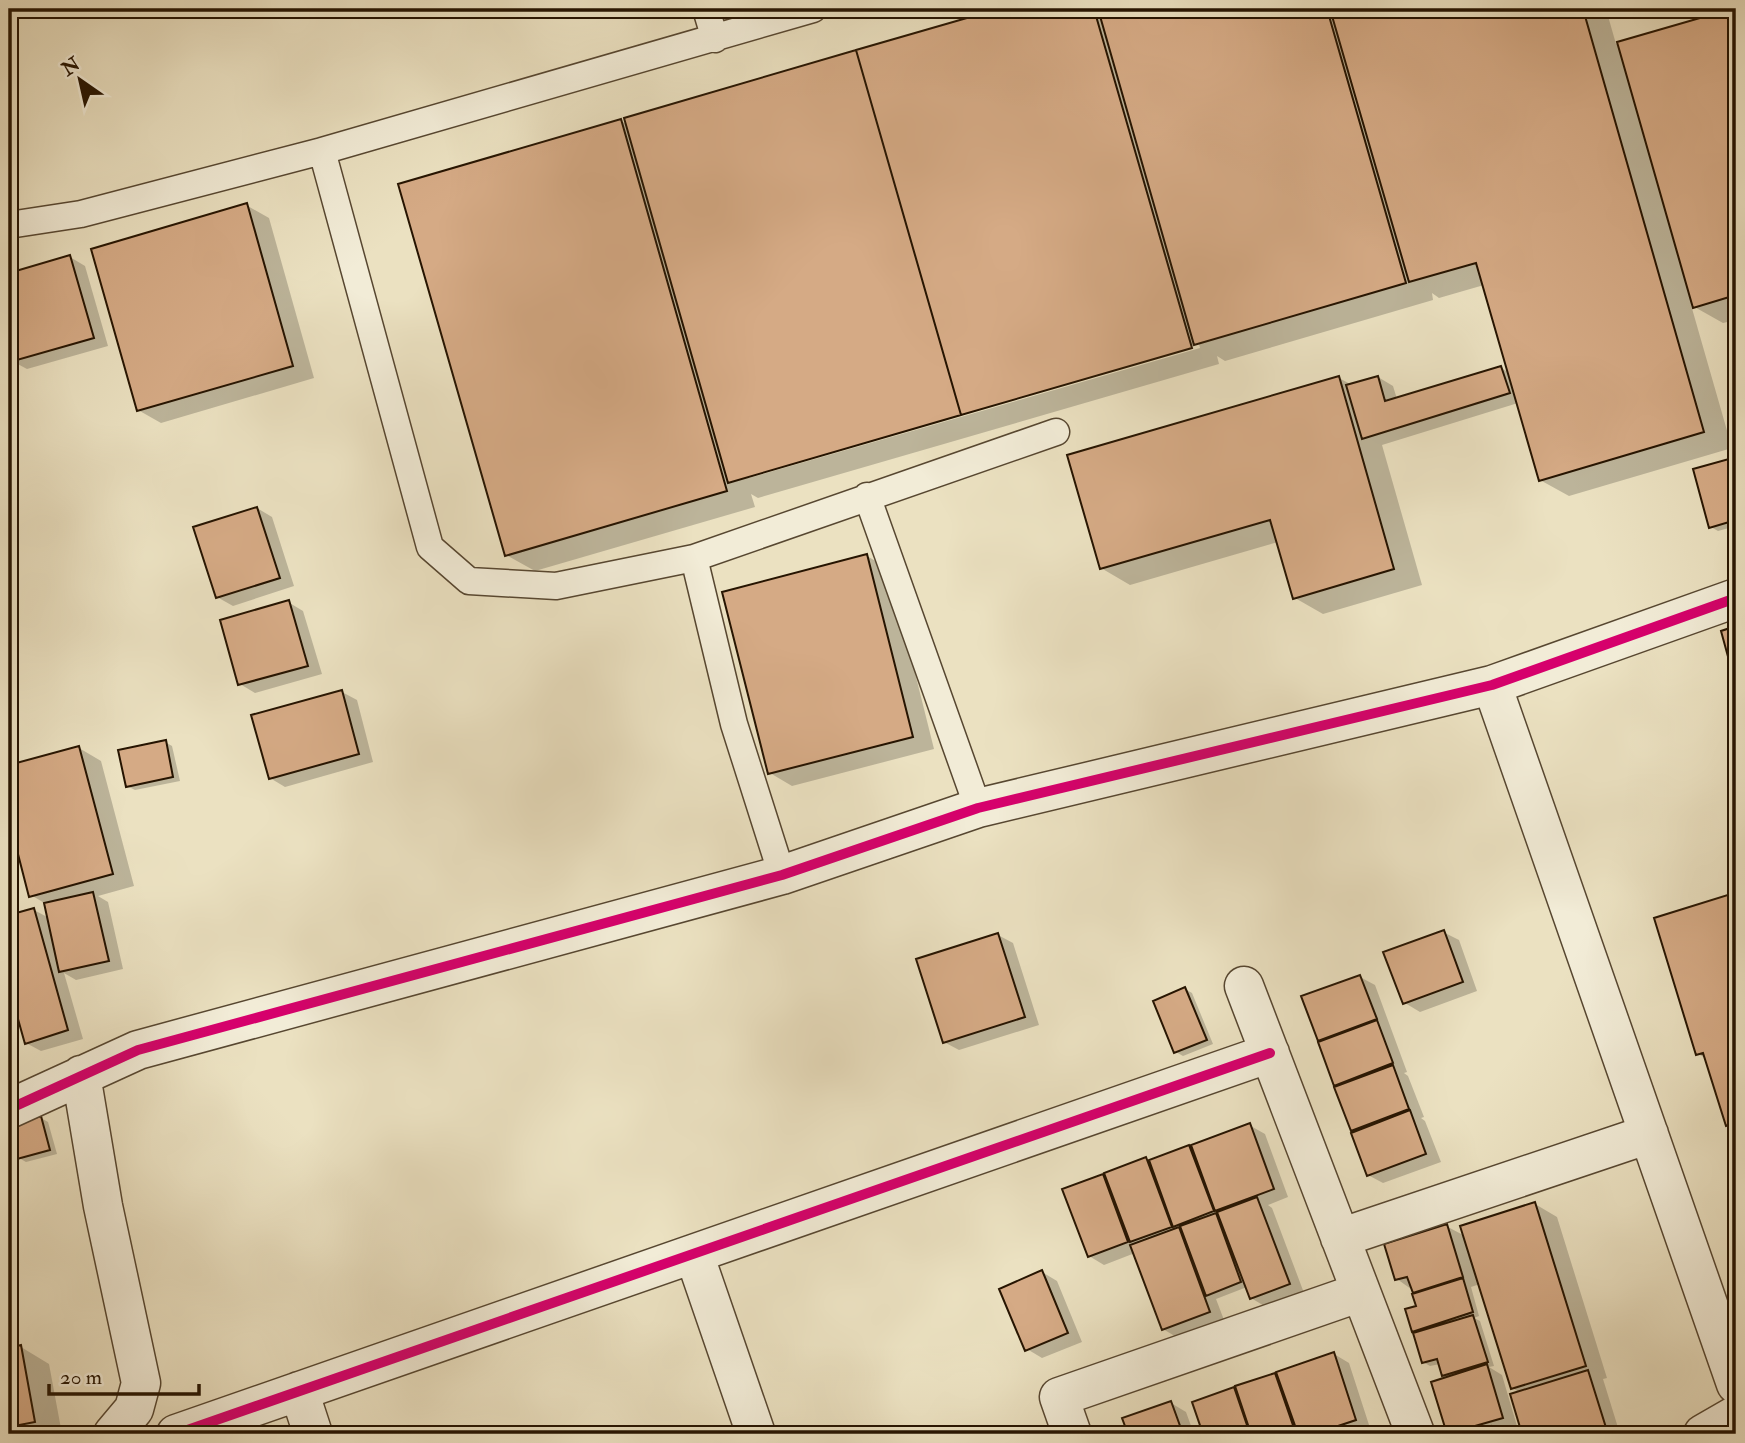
<svg xmlns="http://www.w3.org/2000/svg" width="1745" height="1443" viewBox="0 0 1745 1443" font-family="'IM FELL Double Pica',serif">
<rect width="100%" height="100%" fill="#ebe1c1"/>
<filter id="stains"><feTurbulence type="fractalNoise" baseFrequency=".00286" numOctaves="4"/><feColorMatrix values="0 0 0 0 .2 0 0 0 0 .09 0 0 0 0 .02 0 0 0 .5 -.17"/></filter>
<radialGradient id="worn" r=".72"><stop offset=".6" stop-color="#630" stop-opacity="0"/><stop offset="1" stop-color="#630" stop-opacity=".3"/></radialGradient>
<path fill="#0003" fill-rule="evenodd" d="M1004,9H1606L1616,44L1736,9V320L1723,323L1691,305L1732,448L1569,496L1540,480L1518,403L1382,445L1422,585L1323,614L1295,598L1278,542L1130,585L1101,568L1339,378L1352,385L1378,377L1393,386L1397,399L1501,368L1510,373L1484,285L1439,298L1432,293L1433,300L1225,361L1217,356L1219,364L758,498L751,494L755,507L535,571L506,555L621,121L628,125L626,119ZM1199,344L1200,348L749,478V475Z
M246,205L269,218L314,378L161,423L138,410Z
M70,257L85,266L108,346L27,369L12,361L9,351V274Z
M1736,458V526L1718,531L1711,527Z
M257,508L272,517L294,586L233,606L217,597Z
M867,556L889,569L934,749L792,786L770,773Z
M288,602L303,611L322,674L255,693L240,684Z
M342,692L357,700L373,762L285,787L270,778Z
M165,742L172,746L180,781L135,790L127,786Z
M79,748L101,761L134,886L98,896L108,902L123,969L76,980L64,973L83,1039L41,1051L26,1043L9,981V917L34,910L49,918L46,904L31,895L9,812V767Z
M1734,895L1736,896V1130L1727,1125L1707,1059L1698,1054Z
M1443,932L1459,940L1477,991L1420,1012L1405,1003Z
M998,935L1013,943L1039,1025L959,1050L944,1042Z
M1360,977L1375,985L1407,1072L1404,1073L1408,1076L1424,1117L1421,1118L1425,1121L1441,1162L1383,1183L1368,1175L1357,1133L1352,1130L1320,1043L1324,1042L1319,1039Z
M1185,989L1192,993L1213,1044L1183,1056L1176,1052Z
M41,1118L48,1122L57,1154L26,1162L19,1158Z
M1249,1125L1265,1134L1288,1197L1268,1205L1272,1208L1304,1293L1266,1307L1251,1298L1247,1287L1216,1299L1224,1320L1178,1338L1163,1329L1135,1253L1104,1265L1089,1256L1102,1176L1108,1179L1146,1159L1150,1162L1189,1147L1195,1151Z
M1535,1204L1557,1217L1607,1378L1603,1379L1620,1434H1524L1512,1395L1521,1393L1512,1388L1480,1284L1471,1287L1479,1316L1474,1318L1480,1321L1494,1366L1489,1367L1502,1375L1517,1426L1499,1432L1502,1434H1449L1433,1384L1449,1378L1443,1375L1440,1364L1430,1366L1423,1362L1418,1333L1413,1331L1418,1294L1397,1279L1446,1226L1465,1236Z
M1042,1272L1057,1281L1082,1342L1042,1358L1027,1349Z
M21,1347L49,1364L62,1434H9V1350Z
M1334,1354L1349,1363L1370,1428L1353,1434H1205L1194,1403L1233,1389L1239,1392L1275,1374L1280,1378Z
M1171,1403L1186,1412L1194,1434H1130L1125,1419Z"/>
<path fill="#d5aa85" stroke="#261401" stroke-width="2" d="M998,9H1094L1192,348L961,415L856,50Z
M1098,9H1327L1406,283L1194,345Z
M1330,9H1583L1704,432L1539,481L1476,263L1409,282Z
M1731,9H1736V295L1693,308L1617,42Z
M856,50L961,415L728,483L624,118Z
M621,119L727,491L505,556L398,184Z
M247,203L293,366L137,411L91,249Z
M70,255L94,338L10,362L9,273Z
M1501,366L1510,393L1362,439L1346,385L1378,376L1385,401Z
M1339,376L1394,569L1293,599L1270,520L1100,569L1067,455Z
M1736,457V520L1709,528L1693,469Z
M257,507L280,578L216,598L193,527Z
M867,554L913,737L768,774L722,592Z
M289,600L308,666L238,685L220,620Z
M1736,626V686L1721,631Z
M342,690L359,754L269,779L251,715Z
M166,740L173,777L126,787L118,750Z
M79,746L113,874L29,897L9,819V765Z
M93,892L109,961L59,972L44,903Z
M1734,893L1736,1123L1726,1126L1703,1053L1696,1055L1654,918Z
M34,908L68,1030L25,1044L9,987V915Z
M1444,930L1463,982L1403,1004L1383,952Z
M998,933L1025,1017L943,1043L916,959Z
M1360,975L1377,1019L1318,1041L1301,996Z
M1185,987L1207,1040L1174,1053L1153,1001Z
M1377,1020L1393,1063L1334,1086L1318,1042Z
M1393,1065L1409,1109L1351,1131L1334,1087Z
M1410,1110L1426,1154L1367,1176L1351,1133Z
M41,1116L50,1150L17,1159L9,1125Z
M1250,1123L1274,1189L1215,1211L1191,1145Z
M1189,1145L1214,1211L1173,1227L1149,1160Z
M1146,1157L1172,1227L1130,1242L1104,1173Z
M1103,1174L1128,1242L1088,1257L1062,1189Z
M1257,1197L1290,1284L1250,1299L1217,1212Z
M1535,1202L1586,1366L1511,1389L1460,1226Z
M1216,1213L1241,1282L1206,1296L1180,1226Z
M1447,1224L1463,1277L1413,1293L1407,1277L1395,1280L1384,1244Z
M1179,1227L1210,1312L1162,1330L1130,1245Z
M1042,1270L1068,1333L1025,1351L999,1289Z
M1463,1278L1473,1312L1412,1332L1405,1309L1416,1306L1412,1294Z
M1473,1315L1488,1362L1442,1376L1437,1359L1422,1363L1413,1333Z
M21,1345L35,1422L9,1427V1348Z
M1334,1352L1356,1420L1314,1434H1298L1276,1372Z
M1487,1364L1503,1418L1447,1434L1431,1382Z
M1588,1370L1608,1434H1522L1510,1394Z
M1275,1373L1296,1434H1251L1235,1386Z
M1234,1387L1250,1434H1203L1192,1402Z
M1171,1401L1183,1434H1128L1122,1418Z
M1491,1426L1495,1434H1474Z"/>
<g fill="none" stroke-linecap="round" stroke-linejoin="round">
<defs>
<path id="lane" d="M706,9L715,39
M9,225L81,214L322,151
M867,496L978,808
M694,558L1056,432
M782,875L734,724L694,558L556,586L469,581L430,547L322,151L813,9"/>
<path id="street" d="M1492,685L1736,1384
M1244,986L1415,1433
M81,1075L103,1206L141,1383L134,1409L113,1434
M9,1109L138,1050L782,875L978,808L1492,685L1736,598
M1340,1238L1649,1134
M694,1254L756,1434
M299,1391L313,1434
M176,1434L1270,1053
M1072,1434L1059,1397L1361,1292
M1703,1434L1736,1415"/>
</defs>
<use href="#lane" stroke="#574731" stroke-width="29"/>
<use href="#street" stroke="#574731" stroke-width="41"/>
<use href="#lane" stroke="#f2ecd7" stroke-width="26"/>
<use href="#street" stroke="#f2ecd7" stroke-width="38"/>
<defs>
<path id="cycleway" d="M9,1109L138,1050L782,875L978,808L1492,685L1736,598
M176,1434L1270,1053"/>
</defs>
<use href="#cycleway" stroke="#f2ecd7" stroke-width="15"/>
<use href="#cycleway" stroke="#d6006c" stroke-width="10"/>
</g>
<rect width="1745" height="1443" fill="none" stroke="#ebe1c1" stroke-width="35"/>
<rect x="10" y="10" width="1724" height="1422" fill="none" stroke="#261401" stroke-width="3.5"/>
<rect x="18" y="18" width="1710" height="1408" fill="none" stroke="#261401" stroke-width="2"/>
<g transform="translate(80 80) rotate(326)" stroke="#f2ecd7" stroke-width="5" paint-order="stroke">
<path d="M0-5L12 26L0 18L-12 26Z" fill="#261401"/>
<text y="-10" font-size="19" font-weight="bold" text-anchor="middle" fill="#261401">N</text>
</g>
<path d="M49 1384v10h150v-10" fill="none" stroke="#261401" stroke-width="3.5"/>
<text x="60" y="1384" font-size="21" fill="#261401" stroke="#f2ecd7" stroke-width="5" paint-order="stroke">20 m</text>
<rect width="100%" height="100%" filter="url(#stains)"/>
<rect width="100%" height="100%" fill="url(#worn)"/>
</svg>
